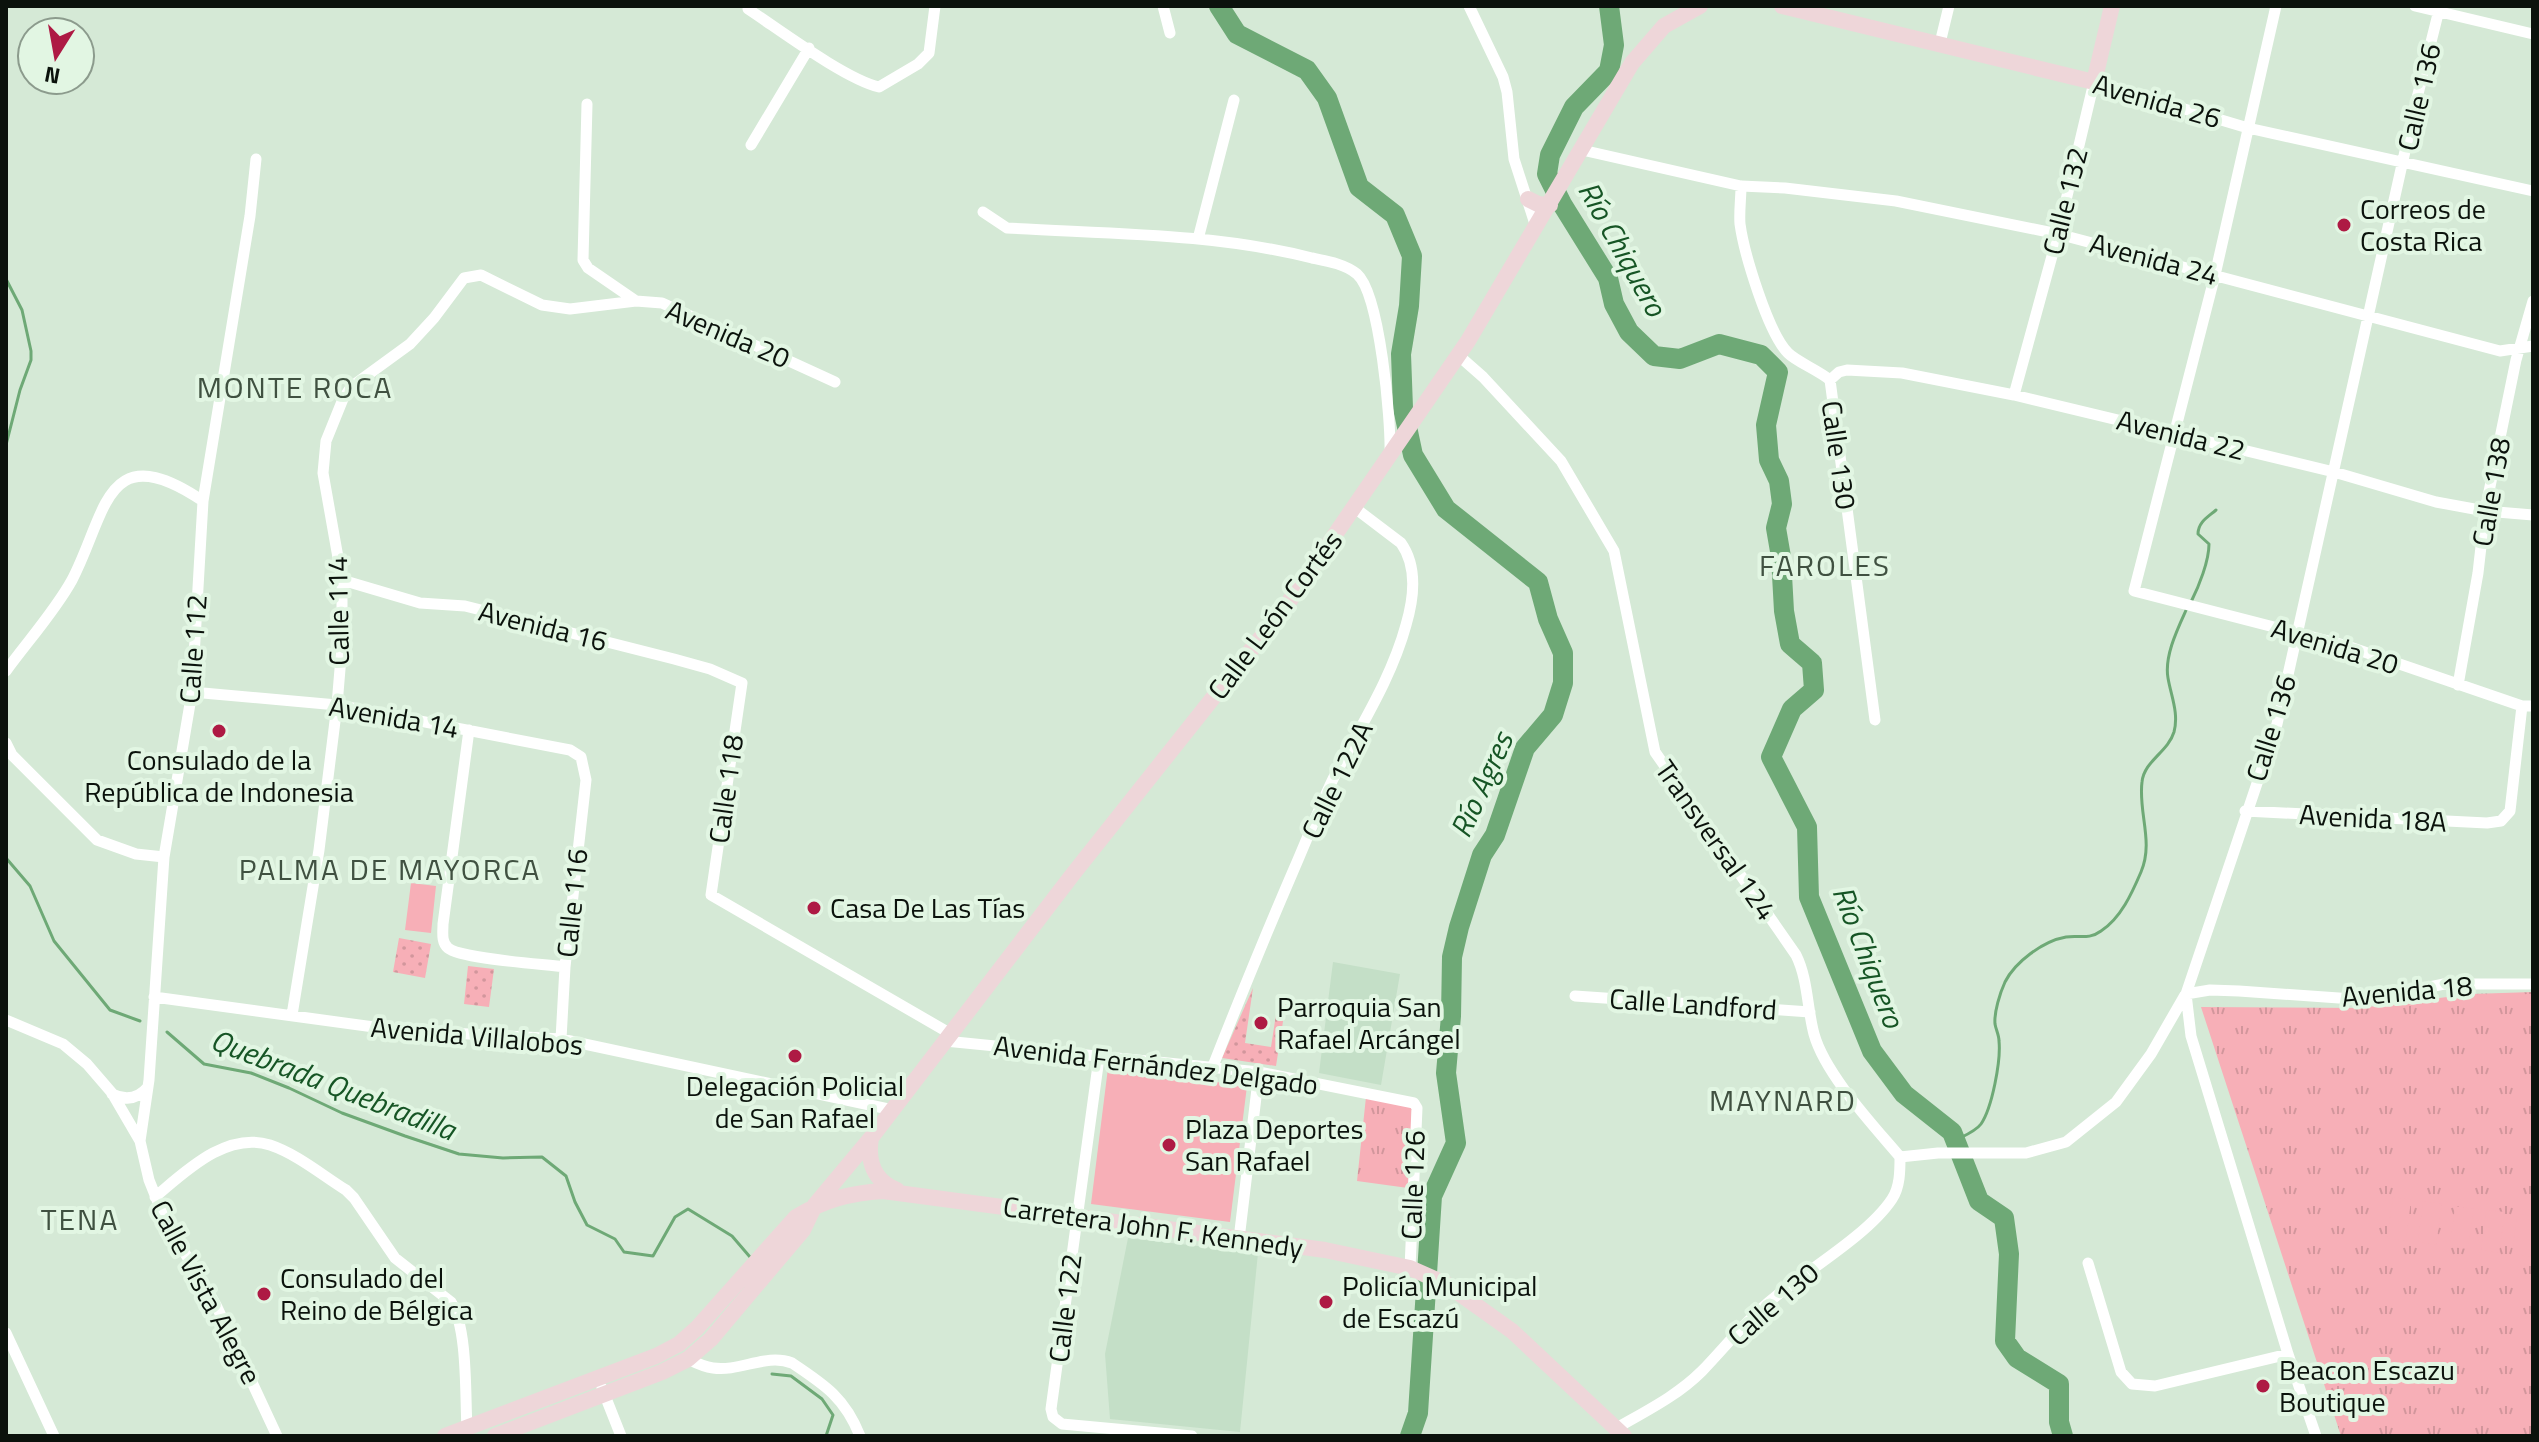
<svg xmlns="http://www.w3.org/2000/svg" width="2539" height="1442" viewBox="0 0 2539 1442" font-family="'Titillium Web',sans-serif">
<defs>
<pattern id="grass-tufts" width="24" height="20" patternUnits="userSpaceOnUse" patternTransform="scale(2)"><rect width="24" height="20" fill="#f7afb7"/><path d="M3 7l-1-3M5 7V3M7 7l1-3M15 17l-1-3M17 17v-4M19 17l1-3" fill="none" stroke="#d2969c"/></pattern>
<pattern id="park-dots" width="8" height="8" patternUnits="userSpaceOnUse" patternTransform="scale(2)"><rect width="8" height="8" fill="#f7afb7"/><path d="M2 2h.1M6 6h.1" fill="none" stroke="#d2969c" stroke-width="1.8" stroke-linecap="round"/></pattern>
</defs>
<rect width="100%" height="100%" fill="#d5e9d6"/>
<path fill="#c4dfc7" d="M1333,962L1400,974L1381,1085L1319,1073Z
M1128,1238L1258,1253L1240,1432L1110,1419L1105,1354Z"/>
<path fill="url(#grass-tufts)" d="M2533,992V1436H2341L2201,1007L2360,1008L2471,994Z
M1366,1097L1412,1106L1408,1188L1357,1181Z"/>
<path fill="url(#park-dots)" d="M399,938L431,944L425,978L393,972Z
M468,966L494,969L489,1007L464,1004Z
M1253,988L1245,1043L1271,1047L1279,995L1287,996L1276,1066L1222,1058Z"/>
<path fill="#f7afb7" d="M411,883L436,886L431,933L405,930Z
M1108,1068L1247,1086L1230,1222L1091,1204Z
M2393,1197L2411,1200L2406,1241L2387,1238Z
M2423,1201L2442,1204L2436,1245L2418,1242Z
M2455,1206L2474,1209L2468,1249L2450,1247Z
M2486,1210L2505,1212L2499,1253L2481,1250Z
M2517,1214L2533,1216L2530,1257L2512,1254Z"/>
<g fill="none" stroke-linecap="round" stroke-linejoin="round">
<path stroke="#6ea976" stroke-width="3" d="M6,279L22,310L31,351V360L20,390L6,445
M2191,602C2199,586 2209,561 2209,544L2198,534C2198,522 2208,517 2216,510
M6,858L30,886L54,941L110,1010L140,1021
M167,1032L204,1064L251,1073L289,1088L342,1113L405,1136L459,1154L503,1158L542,1157L566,1176L575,1202L587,1225L615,1239L624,1252L653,1256L675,1217L688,1209L732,1236L750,1257
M1956,1140C1964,1136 1976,1131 1981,1124C1992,1108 2001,1061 1999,1041C1999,1035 1996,1030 1995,1024C1994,1012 2000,993 2005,982C2015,962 2043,941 2066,937C2079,935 2089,940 2101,931C2121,918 2132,893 2141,872C2154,842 2138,812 2142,782C2144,761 2168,752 2174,732C2179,713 2171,696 2168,678C2164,656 2178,628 2187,608
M772,1374L791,1376L822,1399L833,1415L826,1436"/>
<path stroke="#6ea976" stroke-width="20" d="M1219,6L1237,34L1307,70L1327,98L1359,187L1395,215L1412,256L1409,306L1401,354L1403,408L1413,455L1446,509L1538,582L1548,619L1563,653V683L1553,715L1525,748L1495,835L1482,855L1459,927L1452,957L1451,1016L1446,1073L1456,1143L1432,1196L1418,1413L1410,1436
M1609,6L1614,45L1609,71L1574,107L1550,155L1547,174L1562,204L1608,278L1614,304L1629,332L1654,356L1680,359L1719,344L1761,355L1778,372L1766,425L1769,460L1779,481L1782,504L1776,528L1781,557L1784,611L1790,644L1812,663L1814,690L1792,709L1771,757L1807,827L1809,897L1872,1051L1904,1094L1952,1132L1979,1201L2004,1218L2009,1254L2005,1341L2017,1358L2059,1384V1422L2063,1436"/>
<path stroke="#fff" stroke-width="11" d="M1163,6L1170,33
M1469,6L1503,77L1507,92L1514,159L1536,227
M2276,6L2215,275L2134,591L2344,645L2522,706H2533
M2415,6L2533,34
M748,9C780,30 845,79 879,87L918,64L929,53L935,6
M1940,43L1949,6
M587,104L583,260L588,268L636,301
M751,145L809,48
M1582,150L1741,186L1785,188L1896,201L2058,234L2500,351L2533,346
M1741,186C1741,198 1739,212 1740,224C1744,253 1768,333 1788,353C1797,362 1818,370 1830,380
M983,212L1007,228C1109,234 1213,233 1312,258C1327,261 1345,264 1357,274C1380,294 1391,421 1390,453
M1198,239L1234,100
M1458,355L1483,377L1561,461L1614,551L1655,752L1796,955C1808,979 1807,1008 1814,1034C1825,1074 1873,1125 1900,1157
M1830,380L1839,372L1847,370L1902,373L2014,395L2334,472L2436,502L2485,511L2533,515
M1830,380L1875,720
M2014,395L2058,234L2094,82L2248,128L2533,191
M342,580L420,603L465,606L674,659L710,669L742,683L711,895L951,1034
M6,671C27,642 55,611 72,580C107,513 105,435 203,501
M2458,685L2478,573L2485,511L2516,360L2533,301
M192,692L337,705L570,750L581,757L586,780L565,967L561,1039
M469,730L443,924C443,932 441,942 448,948C461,959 543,964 565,967
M6,743L12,755L97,840L136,854L164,857
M2245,811L2487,823L2501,821L2510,811L2522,706
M2186,994L2210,990L2239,991L2367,1000L2444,984H2533
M1575,996L1810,1012
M154,997L396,1030L561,1039L893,1110
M292,1015L319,850L337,705L342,645V580L323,473L326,441L343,399L351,387L410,344L434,318L464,278L481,275L542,305L570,309L636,301L662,303L835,382
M6,1020L63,1044L87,1064L112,1093L140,1141L149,1180L165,1220L216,1305L277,1436
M945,1041L1259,1072L1414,1103L1417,1108L1410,1268
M1099,1058L1051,1409L1053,1417L1062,1424L1192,1436
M1213,1066C1239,1000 1266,934 1294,869C1307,839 1319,808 1333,779C1359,728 1391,680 1406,625C1414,598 1418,567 1401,543L1355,508
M112,1094C126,1101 138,1099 148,1087
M140,1141L149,1080L164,857L192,692L203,501L250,216L256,159
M1900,1157L1938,1153H2026L2066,1142L2116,1102L2151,1054L2185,995
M155,1197C185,1172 226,1131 270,1145C297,1154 322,1175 346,1190L354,1198L395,1258L451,1302C468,1328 465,1396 467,1428
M1239,1239L1259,1072
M2088,1263L2121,1372L2132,1384L2155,1386L2288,1354
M6,1333L54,1436
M688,1359C696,1363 705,1367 713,1368C740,1372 766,1353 792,1363C825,1385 845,1398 860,1436
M602,1388L621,1436
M1615,1429C1646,1411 1677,1396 1702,1371C1726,1346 1747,1319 1775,1297C1808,1270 1869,1234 1892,1199C1900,1187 1900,1171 1900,1157
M2316,1436L2288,1354L2191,1036L2186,994L2277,724L2416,102L2440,6"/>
<path stroke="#eed6d9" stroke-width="16" d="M1782,6L2094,82L2112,6
M1528,199L1538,204L1550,205
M871,1138C867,1162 874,1181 897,1190
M445,1436L656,1356L679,1344L697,1328L796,1217C824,1200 850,1193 883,1191L1325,1250L1410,1268L1446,1284L1512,1331L1624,1436
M495,1436L662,1372L688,1359L711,1339L803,1230L815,1205L871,1138L1073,874L1286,606L1468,341L1632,63L1664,26L1700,6"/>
</g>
<g fill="#ae1a44" stroke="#e2f6e3" stroke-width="3">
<circle cx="2344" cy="225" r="8"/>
<circle cx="219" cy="731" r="8"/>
<circle cx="814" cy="908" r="8"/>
<circle cx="1261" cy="1023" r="8"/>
<circle cx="795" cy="1056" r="8"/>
<circle cx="1169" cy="1145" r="8"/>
<circle cx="264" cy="1294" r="8"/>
<circle cx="1326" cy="1302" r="8"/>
<circle cx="2263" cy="1386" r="8"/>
</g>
<g text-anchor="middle" stroke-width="8" stroke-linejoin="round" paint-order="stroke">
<g font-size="28" fill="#0b120c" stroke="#e2f6e3">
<text transform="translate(2419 97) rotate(-77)" y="10">Calle 136</text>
<text transform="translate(2157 101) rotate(16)" y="10">Avenida 26</text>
<text transform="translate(2065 201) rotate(-76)" y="10">Calle 132</text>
<text transform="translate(2154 259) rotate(15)" y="10">Avenida 24</text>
<text transform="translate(728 334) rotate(23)" y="10">Avenida 20</text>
<text transform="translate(2181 435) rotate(14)" y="10">Avenida 22</text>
<text transform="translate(1839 455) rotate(82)" y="10">Calle 130</text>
<text transform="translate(2491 492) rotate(-80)" y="10">Calle 138</text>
<text transform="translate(338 611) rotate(-91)" y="10">Calle 114</text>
<text transform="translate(1275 615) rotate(-53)" y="10">Calle León Cortés</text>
<text transform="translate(543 626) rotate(14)" y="10">Avenida 16</text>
<text transform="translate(2335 646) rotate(17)" y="10">Avenida 20</text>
<text transform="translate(193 649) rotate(-86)" y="10">Calle 112</text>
<text transform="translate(394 717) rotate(10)" y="10">Avenida 14</text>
<text transform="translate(2271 728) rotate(-73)" y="10">Calle 136</text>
<text transform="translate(1337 780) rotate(-64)" y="10">Calle 122A</text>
<text transform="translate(726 789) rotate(-82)" y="10">Calle 118</text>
<text transform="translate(2373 818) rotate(3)" y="10">Avenida 18A</text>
<text transform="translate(1716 840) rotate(55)" y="10">Transversal 124</text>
<text transform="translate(572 903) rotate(-84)" y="10">Calle 116</text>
<text transform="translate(2407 991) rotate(-5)" y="10">Avenida 18</text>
<text transform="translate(1693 1004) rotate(4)" y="10">Calle Landford</text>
<text transform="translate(477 1036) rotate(5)" y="10">Avenida Villalobos</text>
<text transform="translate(1156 1065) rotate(7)" y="10">Avenida Fernández Delgado</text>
<text transform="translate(1413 1185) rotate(-88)" y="10">Calle 126</text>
<text transform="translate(1153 1227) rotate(8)" y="10">Carretera John F. Kennedy</text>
<text transform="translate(206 1292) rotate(62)" y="10">Calle Vista Alegre</text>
<text transform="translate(1773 1304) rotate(-41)" y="10">Calle 130</text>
<text transform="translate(1065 1308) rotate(-83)" y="10">Calle 122</text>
</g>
<g font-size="28" fill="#0b120c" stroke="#e2f6e3" text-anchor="start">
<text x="2360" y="219">Correos de<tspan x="2360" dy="32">Costa Rica</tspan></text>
<text x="219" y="770" text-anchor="middle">Consulado de la<tspan x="219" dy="32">República de Indonesia</tspan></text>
<text x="830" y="918">Casa De Las Tías</text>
<text x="1277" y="1017">Parroquia San<tspan x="1277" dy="32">Rafael Arcángel</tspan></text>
<text x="795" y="1096" text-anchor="middle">Delegación Policial<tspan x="795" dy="32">de San Rafael</tspan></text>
<text x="1185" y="1139">Plaza Deportes<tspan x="1185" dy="32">San Rafael</tspan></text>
<text x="280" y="1288">Consulado del<tspan x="280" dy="32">Reino de Bélgica</tspan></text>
<text x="1342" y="1296">Policía Municipal<tspan x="1342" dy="32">de Escazú</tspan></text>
<text x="2279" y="1380">Beacon Escazu<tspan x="2279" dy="32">Boutique</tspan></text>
</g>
<g font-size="30" font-style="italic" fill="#165525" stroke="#e2f6e3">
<text transform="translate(1622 249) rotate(61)" y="10">Río Chiquero</text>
<text transform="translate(1482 785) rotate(-66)" y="10">Río Agres</text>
<text transform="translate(1868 957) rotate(69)" y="10">Río Chiquero</text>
<text transform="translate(333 1085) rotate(21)" y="10">Quebrada Quebradilla</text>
</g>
<g font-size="30" letter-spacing="2" fill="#405141" stroke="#e2f6e3">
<text x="295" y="398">MONTE ROCA</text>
<text x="1825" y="576">FAROLES</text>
<text x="390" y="880">PALMA DE MAYORCA</text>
<text x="1783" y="1111">MAYNARD</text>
<text x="80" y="1230">TENA</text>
</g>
</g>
<rect width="2539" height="1442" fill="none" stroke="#0b120c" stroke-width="16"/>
<g transform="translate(56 56) rotate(191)"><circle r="38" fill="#e2f6e3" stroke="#8c9b8d" stroke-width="2"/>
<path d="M0-6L14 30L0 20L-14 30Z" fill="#ae1a44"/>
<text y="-12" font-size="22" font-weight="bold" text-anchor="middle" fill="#0b120c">N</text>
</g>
</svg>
